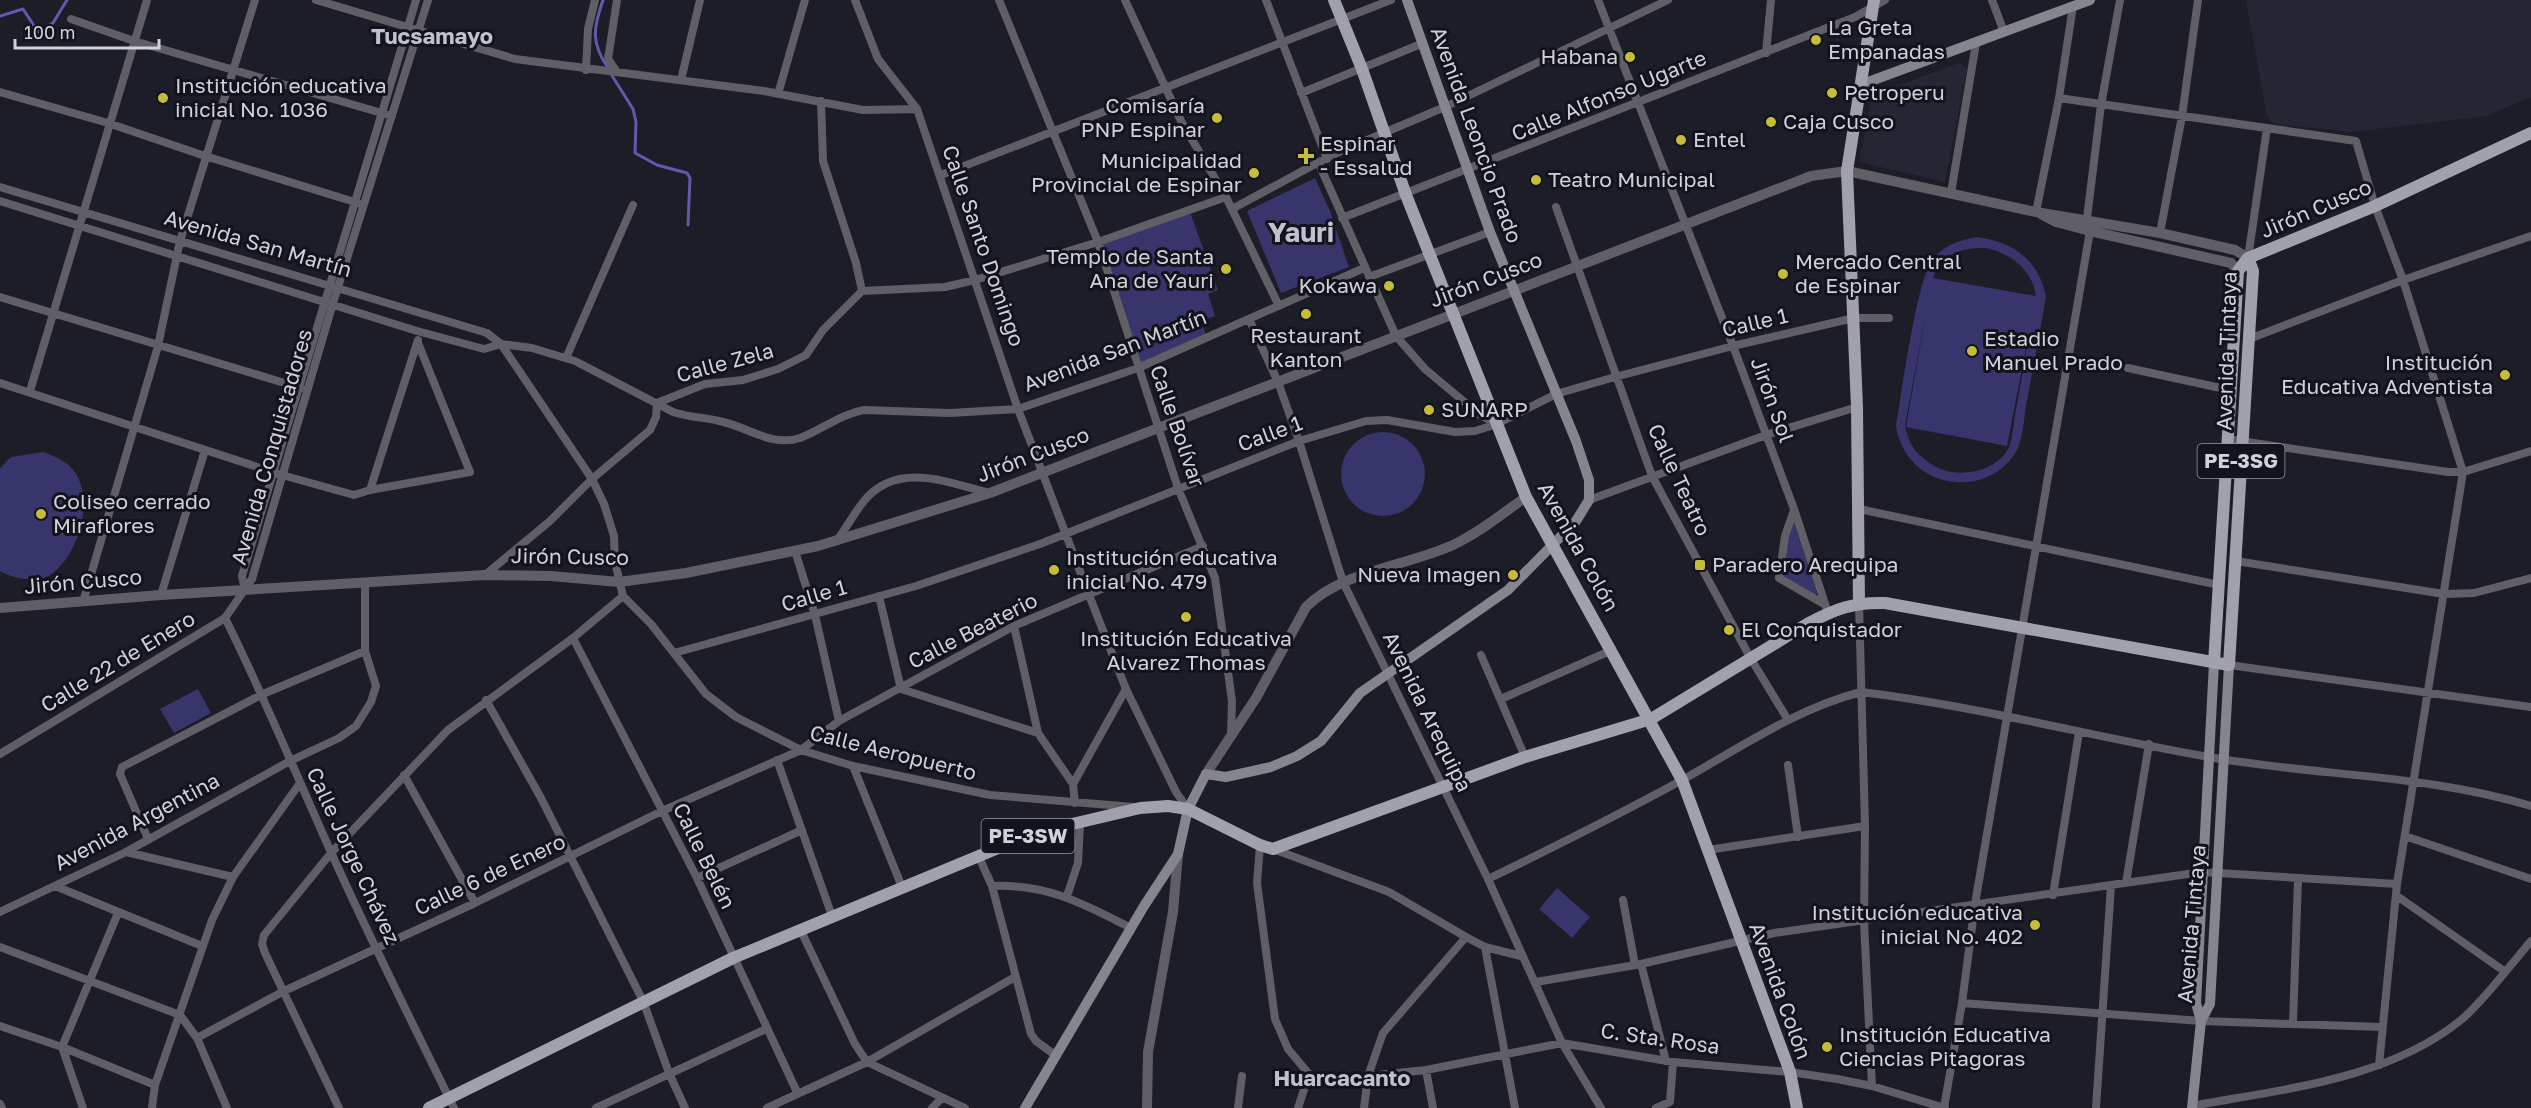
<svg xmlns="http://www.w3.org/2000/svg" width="2531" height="1108" viewBox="0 0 2531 1108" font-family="'Golos Text',sans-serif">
<rect width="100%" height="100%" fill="#1c1d27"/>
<path fill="#252634" d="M2246,0H2531V97L2486,116L2351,132L2273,124L2267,116Z
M1959,63L1967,68L1945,182L1859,162L1872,95Z"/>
<path fill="#38346c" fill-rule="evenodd" d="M1315,178L1330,211L1349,267L1281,293L1247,211Z
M1190,212L1218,290L1208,294L1215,316L1201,321L1206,335L1142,364L1102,244Z
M1977,237C2013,242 2038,259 2046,296C2040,332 2033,369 2026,405C2024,419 2023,438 2017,450C2001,479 1967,489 1937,478C1914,469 1900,450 1896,426C1902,393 1916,281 1933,259C1944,245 1960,240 1977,237ZM1986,248C2011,254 2032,269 2036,296L1933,278C1940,254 1963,247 1986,248ZM1926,313L1906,427L2007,446L2029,333C2025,360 2020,387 2015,415C2013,424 2013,438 2009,447C1998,472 1958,479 1936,467C1918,457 1908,445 1905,425Z
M1341 474a42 42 0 1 1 84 0a42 42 0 1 1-84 0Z
M43,452C54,456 67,461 74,471C95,499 79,553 53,573C39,584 14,579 0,571V468L11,457Z
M1793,519L1817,593L1816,595L1781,577L1784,553Z
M198,689L211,713L174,733L160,709Z
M1557,888L1590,917L1572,938L1539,909Z"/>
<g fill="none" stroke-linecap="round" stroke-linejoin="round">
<path stroke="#5f5aae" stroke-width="3" d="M603,0C593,29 591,43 608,68
M0,16L23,9L38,32L53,23L67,0
M611,74L633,109L636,122L635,153L657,165L687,173L690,178L688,225"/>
<path stroke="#5f5f65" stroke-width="8" d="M316,0L515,59L764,91L863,110L917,109
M617,0L608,59L617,72
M855,0L878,59L917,109L1018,409L1089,595L1126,689L1176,792L1188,809
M999,0L1098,242L1178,488L1215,578L1232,701L1231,736
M1125,0L1181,121L1226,197L1279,306
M1266,0L1327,159
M1598,0L1733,346L1794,509L1828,613
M1992,0L2004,32
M71,19L134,41L392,116
M1766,53L1771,0
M586,70L588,29L595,0
M681,80L700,0
M0,92L108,123L205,156L358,203
M1301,93L1421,44
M778,94L805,0
M2059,98L2356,141L2375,206L2403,280L2463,472L2397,884L2379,1065
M821,101L823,161L856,263L862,291
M1319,164L1396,336L1425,369L1480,415L1497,424
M941,175L1391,0
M0,187L487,333L501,344L592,479L604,504L614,536L615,562L623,596L651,624L706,694L736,717L801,750L853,766L990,795L1134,807
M1951,193L1976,43
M0,201L417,331L484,349L501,344L532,348L575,361L673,412C690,418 707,417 723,422C750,428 771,447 800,438C822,430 840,414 864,410L950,413L1018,409L1138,368L1364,268
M1556,207L1652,476L1751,659L1788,720
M1232,209L1332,155L1447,106L1668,0
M2036,212L2059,98L2073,6
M1342,218L1855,17L1885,0
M2087,218L2101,105L2120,0
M2160,233L2182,116L2198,0
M2248,258L2267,128
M1369,277L1490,232
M0,297L301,388
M1249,319L1278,382L1299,441L1343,582L1488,879L1562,1043L1601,1108
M2249,339L2403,280L2531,236
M566,358L633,205
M2128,368L2230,390
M0,383L282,475L354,495L370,490L470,472L418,343
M30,391L147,0
M2227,439L2448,472H2463L2531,451
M370,490L418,340
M1589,500L1766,435L1857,407
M1859,509L2219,585
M1794,510L1785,536L1779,578L1824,604
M838,539C847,527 854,513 864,501C897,461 947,482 989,493
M795,551L815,615L839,721
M2236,561L2444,594L2474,593L2531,578
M485,575L550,521L592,479L650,430L656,417L657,403L705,384L743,380L778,369L806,355L823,330L862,291L945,287L975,280L1098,242L1226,197
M245,590L242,576L416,0
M161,595L205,450
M879,596L901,689L1038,733
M83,602L158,346L180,241L255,0
M1859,602L1865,826L1864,922L1872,1086
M225,618C263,694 295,772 330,850C369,937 412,1022 454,1108
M1014,626L1038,733L1073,784
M573,638L697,878L797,1092
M674,653L916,586L1040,544L1299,441L1366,421L1387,420L1455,432L1475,431L1497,424L1556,394L1615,377L1733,346L1854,318H1889
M1481,655L1525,757
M2229,665L2531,707
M1501,699L1612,650
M486,700L541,798L643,1001L669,1073L685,1108
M0,754L225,618L252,579L333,303L428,0
M777,760L832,916
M1788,765L1798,837
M853,766L902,887
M404,775L475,903
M1075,803L1073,784L1126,689
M2405,836L2531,879
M148,839L120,774L122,767L263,694L365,651
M1260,845L1257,883L1275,1019L1288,1049L1309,1074L1298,1108
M1273,849L1389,892L1466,937L1485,947L1521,956
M1708,850L1865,826
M126,852L233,877
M978,855L992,886L1031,1034L1036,1041L1055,1055
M697,878L802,830
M1488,879C1554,847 1620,814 1684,779C1741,747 1798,708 1861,692C1978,706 2093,737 2209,757C2316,776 2426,774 2531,806
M2126,883L2149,744
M55,886L202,946
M992,886C1048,884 1082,903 1131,928
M2053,895L2079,732
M1067,896L1078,863L1080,824
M2397,896L2504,971
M1623,900L1635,965
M0,912L126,852L290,761L339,738L356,726L371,702L376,686L365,651V583
M801,931L855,1044L867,1062L965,1108
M0,947L180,1015L197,1038L227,1108
M1485,947L1515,1108
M1641,964L1666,1061
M1536,982L1641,964L1774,933L2202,872L2397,884
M1962,1003L2201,1021L2381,1027
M2293,1023L2298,879
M0,1026L62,1047L155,1085
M197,1038L284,991L475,903L662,811L801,750L839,721L1014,626L1203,546
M1426,1070L1433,1108
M1368,1076L1426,1070L1562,1043L1673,1062L1790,1072L1837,1079L1872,1086L1945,1108
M0,1104L2,1108
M2192,1106C2282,1089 2387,1080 2461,1020C2483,1002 2511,964 2531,941
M83,1108L62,1047L118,913
M152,1108L155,1085L212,920L233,877L300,783
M339,1108L265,953L262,944L264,935L331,853L448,730L573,638L623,596
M596,1108L766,1029
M767,1108L867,1062L1015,977
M932,1108L942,1098
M1238,1108L1242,1076
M1364,1108L1368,1076L1383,1033L1466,937
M1656,1108L1670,1102L1673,1062
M1944,1108L1962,1003L1975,904L2090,231
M2096,1108L2111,886"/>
<path stroke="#5f5f65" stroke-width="10" d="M2041,214L2056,222L2090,231L2231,263L2238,271
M0,608L161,595L485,575L551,576L619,582L686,573L818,546L990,493L1811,176L1847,171L2036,212L2160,233L2235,250L2248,258
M1206,774L1256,698L1306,607C1342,571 1407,566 1453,545C1479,533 1503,513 1526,497
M1147,1108L1148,1052L1173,912L1178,854"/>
<path stroke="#84858d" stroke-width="10" d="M1860,85L2090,0
M2201,1021L2196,1003L2214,663
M1025,1108L1144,906L1178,854L1188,809L1206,774L1226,777L1271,767L1297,756L1321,741L1360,693L1508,590L1576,521L1589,500V480L1576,441L1490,232L1407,0
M2192,1108L2201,1021L2210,1004L2229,665"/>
<path stroke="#a1a1ad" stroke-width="12" d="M1334,0L1362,69L1406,195L1526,497L1682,780L1790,1072L1797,1108
M1859,602L1857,407L1847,171L1874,0
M2214,663L2238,271L2248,258L2375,206L2531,133
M429,1108L733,958L1034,833L1140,808L1168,806L1188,809L1260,845L1273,849L1525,757L1651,719L1807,624C1835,609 1853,602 1885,603L2229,665L2253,271L2248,258"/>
</g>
<g fill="#c7bb3b" stroke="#13131d" stroke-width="2">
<circle cx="1816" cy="40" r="6"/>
<circle cx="1630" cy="57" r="6"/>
<circle cx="1832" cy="93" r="6"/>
<circle cx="163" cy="98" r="6"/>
<circle cx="1217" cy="118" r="6"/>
<circle cx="1771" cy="122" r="6"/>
<circle cx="1681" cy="140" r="6"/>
<path d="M1303 147h6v6h6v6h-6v6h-6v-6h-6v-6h6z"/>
<circle cx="1254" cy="173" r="6"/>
<circle cx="1536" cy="180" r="6"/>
<circle cx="1226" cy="269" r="6"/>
<circle cx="1783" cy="274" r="6"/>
<circle cx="1389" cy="286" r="6"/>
<circle cx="1306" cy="314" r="6"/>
<circle cx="1972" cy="351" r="6"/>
<circle cx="2505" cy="375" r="6"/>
<circle cx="1429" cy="410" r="6"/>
<circle cx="41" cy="514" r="6"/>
<rect x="1694" y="559" width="12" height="12" rx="3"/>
<circle cx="1054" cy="570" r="6"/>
<circle cx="1513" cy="575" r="6"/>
<circle cx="1186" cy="617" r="6"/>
<circle cx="1729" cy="630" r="6"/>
<circle cx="2035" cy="925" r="6"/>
<circle cx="1827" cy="1047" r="6"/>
</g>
<g text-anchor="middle" stroke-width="6" stroke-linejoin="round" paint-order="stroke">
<g fill="#13131d" stroke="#9898a1" stroke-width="1.5">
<rect x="2197.5" y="444" width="87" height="34" rx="4.5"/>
<rect x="981.5" y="819" width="93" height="34" rx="4.5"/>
</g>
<g font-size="20" font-weight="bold" fill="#d1d1d9">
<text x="2241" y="468">PE-3SG</text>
<text x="1028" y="843">PE-3SW</text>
</g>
<g font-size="21" fill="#d1d1d9" stroke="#13131d" text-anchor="start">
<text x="1828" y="35">La Greta<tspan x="1828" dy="24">Empanadas</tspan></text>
<text x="1618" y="64" text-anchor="end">Habana</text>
<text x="175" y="93">Institución educativa<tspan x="175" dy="24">inicial No. 1036</tspan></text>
<text x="1844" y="100">Petroperu</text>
<text x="1205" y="113" text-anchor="end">Comisaría<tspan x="1205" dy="24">PNP Espinar</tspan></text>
<text x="1783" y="129">Caja Cusco</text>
<text x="1693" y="147">Entel</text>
<text x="1320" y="151">Espinar<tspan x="1320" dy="24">- Essalud</tspan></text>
<text x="1242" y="168" text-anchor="end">Municipalidad<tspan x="1242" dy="24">Provincial de Espinar</tspan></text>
<text x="1548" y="187">Teatro Municipal</text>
<text x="1214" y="264" text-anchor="end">Templo de Santa<tspan x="1214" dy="24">Ana de Yauri</tspan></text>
<text x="1795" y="269">Mercado Central<tspan x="1795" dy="24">de Espinar</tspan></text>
<text x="1377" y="293" text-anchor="end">Kokawa</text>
<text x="1306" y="343" text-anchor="middle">Restaurant<tspan x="1306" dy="24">Kanton</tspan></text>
<text x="1984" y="346">Estadio<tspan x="1984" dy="24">Manuel Prado</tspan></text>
<text x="2493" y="370" text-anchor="end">Institución<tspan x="2493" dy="24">Educativa Adventista</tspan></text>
<text x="1441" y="417">SUNARP</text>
<text x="53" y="509">Coliseo cerrado<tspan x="53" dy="24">Miraflores</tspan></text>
<text x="1066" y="565">Institución educativa<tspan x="1066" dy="24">inicial No. 479</tspan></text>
<text x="1712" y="572">Paradero Arequipa</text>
<text x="1501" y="582" text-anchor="end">Nueva Imagen</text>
<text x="1741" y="637">El Conquistador</text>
<text x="1186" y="646" text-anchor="middle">Institución Educativa<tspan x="1186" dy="24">Alvarez Thomas</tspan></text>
<text x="2023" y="920" text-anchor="end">Institución educativa<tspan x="2023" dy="24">inicial No. 402</tspan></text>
<text x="1839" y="1042">Institución Educativa<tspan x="1839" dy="24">Ciencias Pitagoras</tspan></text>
</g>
<g font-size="21" fill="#d1d1d9" stroke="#13131d">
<text transform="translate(1609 96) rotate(-22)" y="7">Calle Alfonso Ugarte</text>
<text transform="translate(1476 135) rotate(70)" y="7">Avenida Leoncio Prado</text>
<text transform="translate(2316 209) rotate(-23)" y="7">Jirón Cusco</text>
<text transform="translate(258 244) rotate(16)" y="7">Avenida San Martín</text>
<text transform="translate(983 246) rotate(71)" y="7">Calle Santo Domingo</text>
<text transform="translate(1486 280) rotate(-21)" y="7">Jirón Cusco</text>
<text transform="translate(1755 323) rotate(-13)" y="7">Calle 1</text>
<text transform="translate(1115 351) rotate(-21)" y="7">Avenida San Martín</text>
<text transform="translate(2227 351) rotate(-88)" y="7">Avenida Tintaya</text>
<text transform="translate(725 363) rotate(-15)" y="7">Calle Zela</text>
<text transform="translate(1772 400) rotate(70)" y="7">Jirón Sol</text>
<text transform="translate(1177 426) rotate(71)" y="7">Calle Bolívar</text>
<text transform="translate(1270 434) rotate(-20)" y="7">Calle 1</text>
<text transform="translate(272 447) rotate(-74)" y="7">Avenida Conquistadores</text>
<text transform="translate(1033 455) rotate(-21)" y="7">Jirón Cusco</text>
<text transform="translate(1679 480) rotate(65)" y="7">Calle Teatro</text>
<text transform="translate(1578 547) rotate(61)" y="7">Avenida Colón</text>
<text transform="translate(570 557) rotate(1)" y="7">Jirón Cusco</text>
<text transform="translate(83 582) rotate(-5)" y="7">Jirón Cusco</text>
<text transform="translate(814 596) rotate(-16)" y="7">Calle 1</text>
<text transform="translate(973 631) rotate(-27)" y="7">Calle Beaterio</text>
<text transform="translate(118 662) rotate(-31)" y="7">Calle 22 de Enero</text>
<text transform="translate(1427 712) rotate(64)" y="7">Avenida Arequipa</text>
<text transform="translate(893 753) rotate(14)" y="7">Calle Aeropuerto</text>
<text transform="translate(137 822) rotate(-28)" y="7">Avenida Argentina</text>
<text transform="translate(353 856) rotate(65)" y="7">Calle Jorge Chávez</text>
<text transform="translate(704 856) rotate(64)" y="7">Calle Belén</text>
<text transform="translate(490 875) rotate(-25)" y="7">Calle 6 de Enero</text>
<text transform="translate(2192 924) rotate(-85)" y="7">Avenida Tintaya</text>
<text transform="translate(1780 991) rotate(70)" y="7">Avenida Colón</text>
<text transform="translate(1660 1039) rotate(8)" y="7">C. Sta. Rosa</text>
</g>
<g font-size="22" font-weight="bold" fill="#c0c1cf" stroke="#13131d">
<text x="432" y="44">Tucsamayo</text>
<text x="1342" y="1086">Huarcacanto</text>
</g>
<g font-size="27" font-weight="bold" fill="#c0c1cf" stroke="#13131d">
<text x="1301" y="242">Yauri</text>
</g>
</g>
<path d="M15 39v9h144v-9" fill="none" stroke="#d1d1d9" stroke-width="3"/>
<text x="24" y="39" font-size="18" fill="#d1d1d9" stroke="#13131d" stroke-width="4.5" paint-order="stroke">100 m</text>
</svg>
